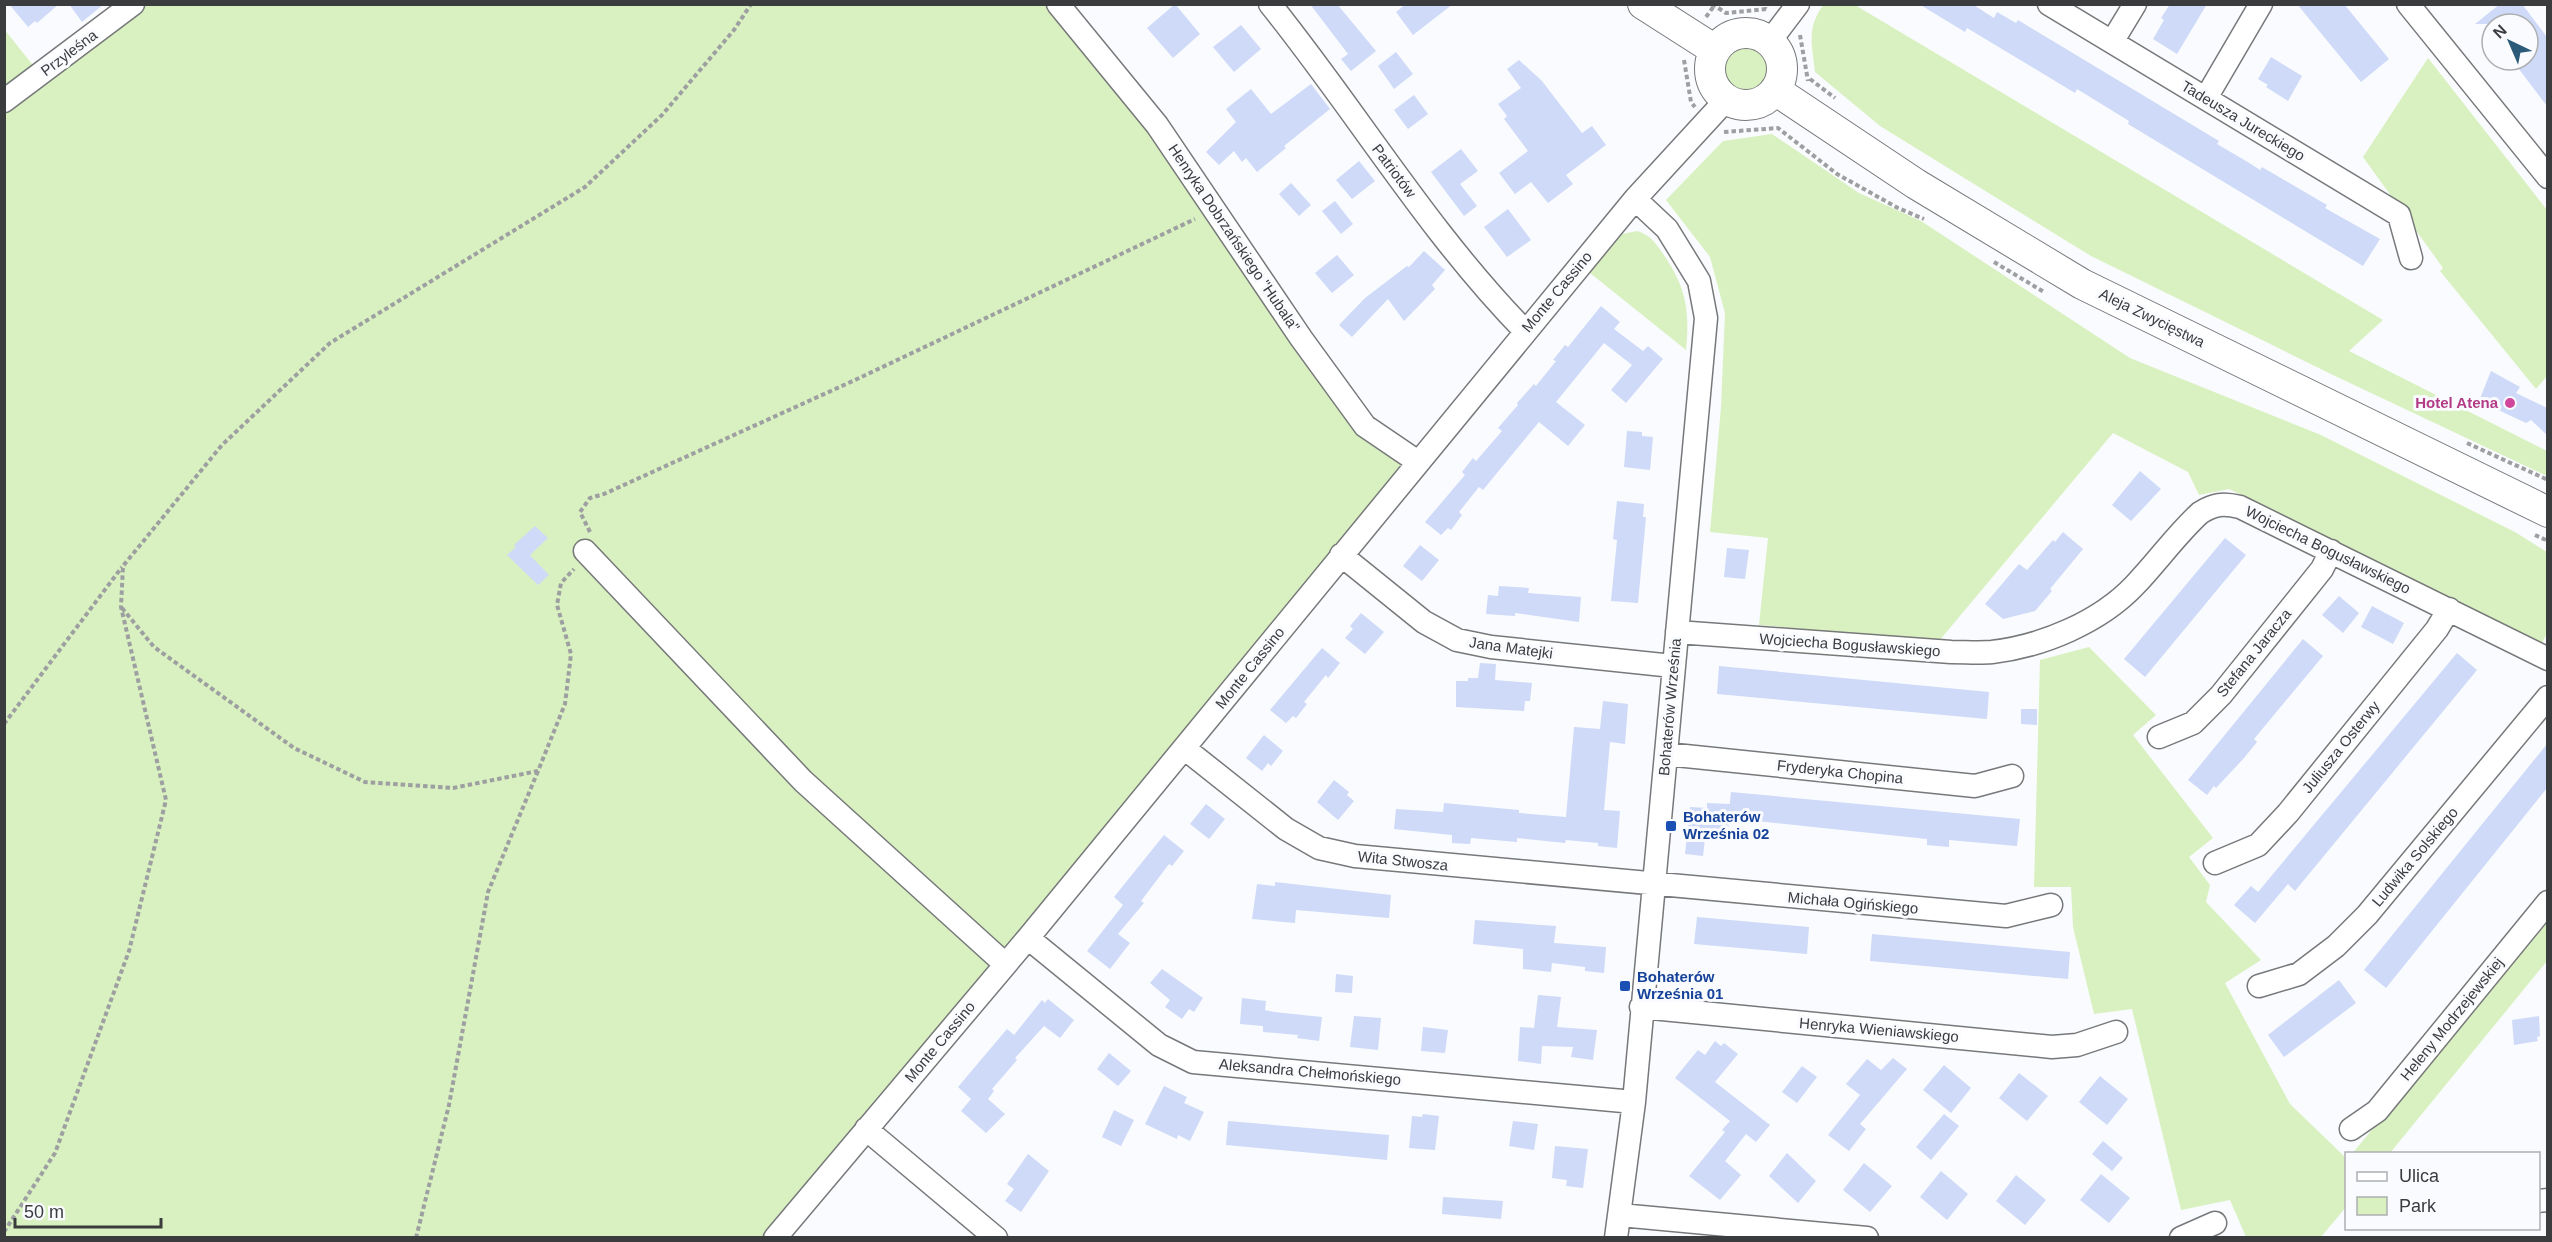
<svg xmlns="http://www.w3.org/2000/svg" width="2552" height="1242" viewBox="0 0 2552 1242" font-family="Arial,sans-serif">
<rect width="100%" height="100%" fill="#f9fbfe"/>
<path fill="#d9f1c0" d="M1824,4L1855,5L2383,320L2349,351L2547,451V476L2333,375L2091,256L1880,126L1815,72C1812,44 1806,28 1824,4Z
M132,5H1058L1365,426L1418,462L775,1237H5L4,29L40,74Z
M1722 69a24 24 0 1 1 48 0a24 24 0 1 1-48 0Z
M2428,58L2547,210V376L2536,389L2440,271L2443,268L2363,157Z
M1772,134L1859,193L1921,221L2130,358L2321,435L2515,532L2547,552V633L2542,643L2229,489L2199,495L2188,472L2113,433L1939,641L1759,625L1768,538L1710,532L1721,407L1725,313L1710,257L1666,200L1723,141Z
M1637,231C1650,235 1654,241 1661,251C1686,286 1690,309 1686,350L1590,273L1622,234Z
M2089,647L2156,715L2133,735L2213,838L2189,857L2210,885L2206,902L2261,960L2225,983L2290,1104L2346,1158V1207L2321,1237H2246L2230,1200L2181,1210L2132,1009L2094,1014L2073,927L2071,887H2034L2040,660Z
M2547,915V961L2390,1153L2352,1154Z"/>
<path fill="#cedaf8" d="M9,4H59L37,23L35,21L28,27Z
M69,4H104L82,22Z
M1175,4L1200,34L1173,58L1147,28Z
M1310,4H1337L1376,51L1351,71L1341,59L1348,54Z
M1406,4H1453L1413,35L1396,12Z
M1919,4H1972L1994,18L1997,12L2016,23L2018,20L2219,141L2217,144L2251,164L2260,170L2262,167L2327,205L2325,208L2380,239L2363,266L2128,124L2129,121L2077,89L2075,93L1967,28L1965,32Z
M2170,4H2207L2177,54L2153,39L2164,20L2161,18Z
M2297,4H2344L2389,59L2361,82Z
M2500,4H2522L2547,37V106L2512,60H2528V24H2475Z
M1241,25L1261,49L1234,72L1213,47Z
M1396,52L1413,74L1394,89L1378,66Z
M2271,57L2302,76L2288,101L2266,87L2268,85L2258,79Z
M1519,60L1542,81L1582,133L1592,126L1606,145L1566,175L1573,184L1548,203L1531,182L1515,194L1499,173L1528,151L1504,119L1507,116L1498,104L1521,88L1507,69Z
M1311,84L1330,109L1284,146L1286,148L1257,172L1246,158L1242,162L1234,151L1219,165L1206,152L1236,122L1226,109L1251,89L1271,114Z
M1414,95L1428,114L1408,129L1394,110Z
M1461,149L1478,171L1460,184L1477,206L1464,216L1431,172Z
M1359,161L1375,181L1352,199L1336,180Z
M1291,183L1311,205L1299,216L1279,194Z
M1335,201L1353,224L1341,234L1322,211Z
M1508,209L1531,240L1507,257L1484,227Z
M1424,251L1445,270L1432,285L1435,289L1404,321L1388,299L1352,337L1339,325L1365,298L1407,266L1409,267Z
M1337,255L1354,275L1332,293L1315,273Z
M1601,306L1620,322L1614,329L1643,351L1648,346L1663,359L1626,403L1611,390L1632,365L1604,343L1556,402L1585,425L1568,446L1539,422L1483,490L1479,487L1459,512L1462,515L1451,530L1448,528L1441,535L1425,522L1465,475L1462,472L1473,458L1476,461L1502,431L1498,428L1518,405L1517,403L1534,384L1536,386L1556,361L1553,360L1565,345L1568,347Z
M2491,371L2520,387L2516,393L2547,408V435L2531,420L2526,423L2479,401Z
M1627,431L1642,432V436L1653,437L1650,470L1624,467Z
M2140,471L2161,489L2131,521L2112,505Z
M1617,501L1644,504L1643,517H1646L1638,603L1611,601L1617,540L1613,539Z
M535,526L548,538L530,555L549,575L538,585L507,555L516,547L514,545Z
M2063,532L2083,549L2050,589L2052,591L2035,611L2003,619L1985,604L2019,564L2027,570L2053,540L2055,542Z
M2225,538L2246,555L2145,677L2124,659Z
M1420,545L1439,560L1422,581L1403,566Z
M1727,548L1749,550L1745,579L1724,577Z
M1499,586L1529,588L1528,593L1581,597L1579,622L1515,613V616L1486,614L1488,595L1498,596Z
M2339,596L2359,613L2343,633L2322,615Z
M2372,606L2404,623L2393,644L2361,627Z
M1361,613L1384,632L1365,654L1345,638L1353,629L1350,626Z
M2303,639L2323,656L2254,739L2257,742L2244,758L2216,788L2214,786L2207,795L2188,780Z
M1322,648L1340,663L1328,678L1326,675L1304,702L1307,704L1296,718L1293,716L1286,723L1270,710Z
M2457,653L2477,670L2295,891L2288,884L2255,923L2234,905L2251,886L2258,892Z
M1480,663L1496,664L1495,680L1532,683L1530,701H1525L1524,711L1456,707V681H1468V678H1478Z
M1719,666L1989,692L1987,719L1717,694Z
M1603,701L1628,704L1625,744L1610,742L1604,810L1620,811L1617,848L1598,846V843L1566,840L1565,843L1517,838V842L1471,838L1470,844L1452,843V835L1394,829L1396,809L1443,812L1444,803L1519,810V813L1566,817L1574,727L1600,729Z
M2021,709H2037V725L2021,724Z
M1264,735L1283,751L1271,766L1268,763L1262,771L1246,758Z
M2547,744V788L2386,988L2364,970Z
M1334,780L1349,792L1347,795L1354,801L1338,820L1317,802Z
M1731,792L2020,819L2017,846L1949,840V847L1937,846L1927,845V839L1729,818L1728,832L1706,830L1703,856L1685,854L1690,807L1707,808V803L1730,804L1729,811Z
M1206,804L1225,819L1209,839L1190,824Z
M1164,835L1184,851L1172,866L1169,864L1141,901L1144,903L1118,934L1130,943L1110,969L1087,951L1123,905L1114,897Z
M1275,882L1391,895L1389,918L1296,910L1295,923L1252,919L1257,884L1275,886Z
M1697,917L1809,927L1807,954L1694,944Z
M1475,920L1556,926L1554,943L1606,947L1604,973L1585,971V967L1552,963L1551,972L1523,969V949L1473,944Z
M1872,934L2070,952L2068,979L1870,961Z
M1162,969L1203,998L1194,1012L1189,1009L1182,1019L1165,1007L1170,1000L1150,983Z
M1336,974L1353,976L1352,993L1335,992Z
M2339,980L2356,1003L2284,1057L2268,1035Z
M1538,995L1561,997L1557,1027L1597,1030L1593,1060L1571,1057L1573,1047L1542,1046L1541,1064L1518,1061L1520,1027L1534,1028Z
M1242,998L1266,1001L1265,1010L1274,1012L1322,1017L1319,1041L1297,1038L1298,1035L1263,1032V1026L1240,1024Z
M1048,999L1074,1020L1060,1038L1044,1026L1015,1058L1017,1060L992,1089L994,1091L988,1099L1005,1114L986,1133L961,1111L971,1099L958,1087L1007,1029L1014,1035L1042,1000L1045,1003Z
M1354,1016L1381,1018L1378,1050L1350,1047Z
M2539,1016L2540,1036L2537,1037L2538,1041L2514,1045L2512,1020Z
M1423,1027L1448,1030L1445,1053L1421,1051Z
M1715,1041L1721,1046L1724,1043L1738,1054L1715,1082L1770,1125L1756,1142L1746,1134L1725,1161L1741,1175L1720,1200L1689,1176L1725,1132L1722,1130L1730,1121L1675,1078L1698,1050L1705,1055Z
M1109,1053L1131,1071L1118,1086L1097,1069Z
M1893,1058L1907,1069L1860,1124L1866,1129L1849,1151L1828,1135L1860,1095L1846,1084L1867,1059L1881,1070Z
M1944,1065L1971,1088L1951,1113L1923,1090Z
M1802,1066L1817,1077L1797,1103L1782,1092Z
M2019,1073L2048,1096L2027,1121L1999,1098Z
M2100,1076L2128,1099L2107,1125L2079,1102Z
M1164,1086L1187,1097L1184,1103L1204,1112L1190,1141L1178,1135L1177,1139L1145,1124Z
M1114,1110L1134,1120L1121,1146L1102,1137Z
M1423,1114L1439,1116L1435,1150L1409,1148L1412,1116L1422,1117Z
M1944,1114L1959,1126L1931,1160L1916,1147Z
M1228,1121L1389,1135L1387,1160L1226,1145Z
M1513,1121L1538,1124L1534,1150L1509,1146Z
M2103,1141L2123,1158L2112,1171L2092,1154Z
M1555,1146L1588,1149L1583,1188L1566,1186L1567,1180L1552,1178Z
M1787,1153L1816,1181L1798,1203L1769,1176Z
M1028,1154L1049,1171L1021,1212L1005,1201L1014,1189L1007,1184Z
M1864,1163L1892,1186L1870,1212L1843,1190Z
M1941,1171L1968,1194L1947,1220L1920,1197Z
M2101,1174L2130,1198L2109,1223L2080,1200Z
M2016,1175L2046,1200L2025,1225L1996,1201Z
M1443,1197L1503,1201L1501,1219L1442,1214Z"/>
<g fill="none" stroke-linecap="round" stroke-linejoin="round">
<defs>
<path id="minor" d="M1058,4L1157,125L1301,338L1365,426L1418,462
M1270,4C1357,112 1428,232 1525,331
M2049,4L2399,215L2411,258
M2408,4L2548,177
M1770,41L1798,4
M2112,42L2135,4
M2206,98L2261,4
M4,101L133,4
M585,551L803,781L1005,964
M1341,555L1424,622L1457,640L1491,647L1673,666
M1677,632L1951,652C1965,652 1979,653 1992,652C2043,646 2100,622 2135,585C2158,561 2176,535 2200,513C2214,504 2223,503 2240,507L2548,659
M2159,737L2193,723L2221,695L2322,569L2331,551
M1184,748L1286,829L1319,848L1355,856L2006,916L2051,905
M1666,754L1975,786L2012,776
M2215,863L2258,845L2288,813L2437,629L2449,609
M1028,938L1159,1045L1193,1062L1634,1102
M2259,986L2299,974L2336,946L2367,915L2548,697
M1641,1007L2052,1047L2077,1045L2116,1032
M866,1129L996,1238
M2351,1129L2377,1111L2548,902
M2538,1201L2548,1200
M1620,1215L1867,1238
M775,1238L1028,938L1635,199L1726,100
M1616,1238L1634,1102L1706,318L1699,281L1667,229L1635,199
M2181,1238L2215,1223"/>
<path id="major" d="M1643,4L1715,50
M1710 69a36 36 0 1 1 72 0a36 36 0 1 1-72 0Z
M1775,90L1916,184L2082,284L2548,512"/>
</defs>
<use href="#minor" stroke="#77787a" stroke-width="25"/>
<use href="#major" stroke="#77787a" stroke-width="32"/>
<path stroke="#9d9fa1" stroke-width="4" stroke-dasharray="4.5 3" stroke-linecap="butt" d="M1712,4L1726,13L1766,9L1768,11
M1706,17L1714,6
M1800,35L1808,81
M1684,60L1691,102L1695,107
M1810,79L1835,98
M1724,132L1778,128L1837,174L1898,208L1924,219
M1994,262L2044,292
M2467,443L2548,480
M590,532L580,512L590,498L604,494L855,380L1195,219
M2535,535L2548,541
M122,608L154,647L294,748L365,782L453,788L538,771L565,704L571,654L557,605L561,583L574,569
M4,724L122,567
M4,1232L55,1153L129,951L166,800L121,607L123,566L222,445L330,343L585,187L662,115L734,30L751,4
M416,1238L449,1105L488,892L538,771"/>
<use href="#minor" stroke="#fff" stroke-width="22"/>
<use href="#major" stroke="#fff" stroke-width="30"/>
</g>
<circle fill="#d1479c" stroke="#f9fbfe" stroke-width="2" cx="2510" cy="403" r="6"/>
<g fill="#1a4fb4" stroke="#f9fbfe" stroke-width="2">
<rect x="1665" y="820" width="12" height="12" rx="3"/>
<rect x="1619" y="980" width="12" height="12" rx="3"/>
</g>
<g text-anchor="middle" stroke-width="6" stroke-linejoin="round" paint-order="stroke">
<g font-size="15" fill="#3b3c3d" stroke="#f9fbfe">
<text transform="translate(69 53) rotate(-37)" y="5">Przyleśna</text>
<text transform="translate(2243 121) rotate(31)" y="5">Tadeusza Jureckiego</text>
<text transform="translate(1394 171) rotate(53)" y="5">Patriotów</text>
<text transform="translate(1234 238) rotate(56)" y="5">Henryka Dobrzańskiego "Hubala"</text>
<text transform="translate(1557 292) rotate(-50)" y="5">Monte Cassino</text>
<text transform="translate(2152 318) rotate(26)" y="5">Aleja Zwycięstwa</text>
<text transform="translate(2328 550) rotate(26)" y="5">Wojciecha Bogusławskiego</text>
<text transform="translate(1850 645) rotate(4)" y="5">Wojciecha Bogusławskiego</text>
<text transform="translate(1511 648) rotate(8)" y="5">Jana Matejki</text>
<text transform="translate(2254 653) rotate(-51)" y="5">Stefana Jaracza</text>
<text transform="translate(1250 668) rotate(-51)" y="5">Monte Cassino</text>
<text transform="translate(1670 707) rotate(-85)" y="5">Bohaterów Września</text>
<text transform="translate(2341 747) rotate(-51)" y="5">Juliusza Osterwy</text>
<text transform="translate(1840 772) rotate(6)" y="5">Fryderyka Chopina</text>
<text transform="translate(2415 857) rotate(-50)" y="5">Ludwika Solskiego</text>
<text transform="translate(1403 861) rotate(6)" y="5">Wita Stwosza</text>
<text transform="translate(1853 903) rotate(5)" y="5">Michała Ogińskiego</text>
<text transform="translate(2452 1019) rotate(-51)" y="5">Heleny Modrzejewskiej</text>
<text transform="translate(1879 1030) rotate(5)" y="5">Henryka Wieniawskiego</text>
<text transform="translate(940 1042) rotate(-50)" y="5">Monte Cassino</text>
<text transform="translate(1310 1072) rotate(5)" y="5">Aleksandra Chełmońskiego</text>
</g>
<g font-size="15" font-weight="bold" fill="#b23c85" stroke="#f9fbfe" text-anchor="end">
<text x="2498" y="408">Hotel Atena</text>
</g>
<g font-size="15" font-weight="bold" fill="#164399" stroke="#f9fbfe" text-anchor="start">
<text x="1683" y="822">Bohaterów<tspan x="1683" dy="17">Września 02</tspan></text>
<text x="1637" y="982">Bohaterów<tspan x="1637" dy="17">Września 01</tspan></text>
</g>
</g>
<rect width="2552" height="1242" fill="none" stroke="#3b3c3d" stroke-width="12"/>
<rect x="2345" y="1152" width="195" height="78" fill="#f9fbfe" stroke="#adafb1" stroke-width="1.5"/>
<rect x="2357" y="1172" width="30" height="9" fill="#ffffff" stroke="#adafb1" stroke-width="1.5"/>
<text x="2399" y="1182" font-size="18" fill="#3b3c3d">Ulica</text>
<rect x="2357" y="1197" width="30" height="18" fill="#d9f1c0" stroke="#adafb1" stroke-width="1.5"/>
<text x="2399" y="1212" font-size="18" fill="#3b3c3d">Park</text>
<g transform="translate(2510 42) rotate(316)"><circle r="28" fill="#f9fbfe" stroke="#adafb1" stroke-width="1.5"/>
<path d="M0-4.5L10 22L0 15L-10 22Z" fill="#2b5b79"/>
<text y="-9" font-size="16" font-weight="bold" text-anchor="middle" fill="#3b3c3d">N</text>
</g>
<path d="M15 1218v9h146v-9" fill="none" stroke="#3b3c3d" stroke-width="3"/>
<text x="24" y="1218" font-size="18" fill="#3b3c3d" stroke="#f9fbfe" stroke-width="4.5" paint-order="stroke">50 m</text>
</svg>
